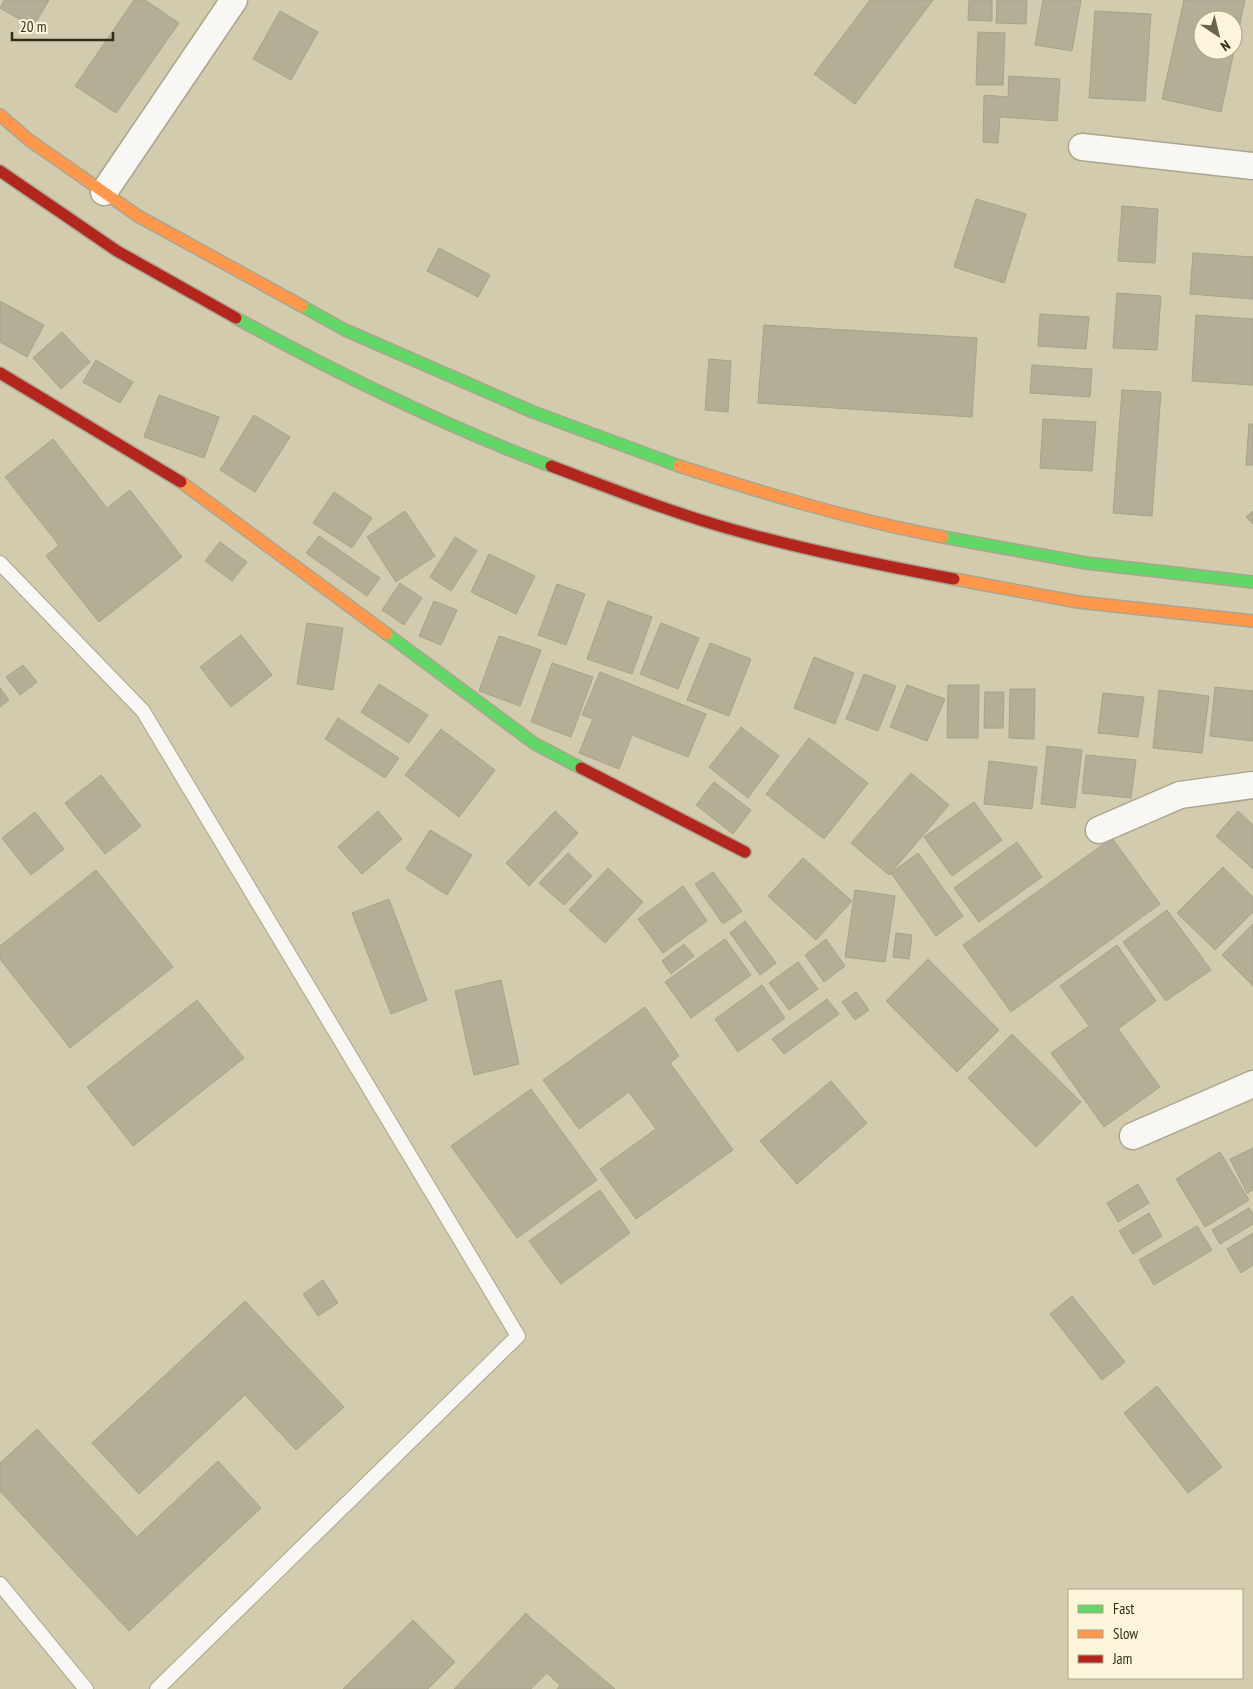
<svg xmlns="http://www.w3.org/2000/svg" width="1253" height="1689" viewBox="0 0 1253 1689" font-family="'PT Sans Narrow',sans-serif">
<rect width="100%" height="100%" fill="#d3cbae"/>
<path fill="#b5ae97" stroke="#a8a28b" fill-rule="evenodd" d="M4,0H49L33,27L0,8Z
M134,0H145L179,23L116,113L75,86Z
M870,0H933L855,104L814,74Z
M969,0H992V21L968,20Z
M997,0H1027L1026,24L996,23Z
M1043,0H1081L1072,51L1035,45Z
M1184,0H1245L1221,112L1162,99ZM1203,20H1233V50H1203Z
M280,11L318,32L291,80L253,59Z
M1095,11L1151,14L1145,101L1089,98Z
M978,32L1005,33L1003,85H976Z
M1009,76L1060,79L1057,121L1000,117L998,143L983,142L984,95L1008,97Z
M976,199L1026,214L1004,283L954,267Z
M1122,206L1158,209L1155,263L1118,261Z
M439,248L490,275L478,297L427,271Z
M1193,253L1253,257V299L1190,294Z
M1117,293L1161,296L1157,350L1113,348Z
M0,301L44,325L27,357L0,342Z
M1040,314L1089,317L1086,349L1038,346Z
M1196,315L1253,319V385L1192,381Z
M764,325L977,338L972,417L758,403Z
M62,332L90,362L61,389L33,358Z
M709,359L731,361L728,412L705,410Z
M96,360L133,382L120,403L83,382Z
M1032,365L1092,369L1090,397L1030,393Z
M1122,390L1161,392L1152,516L1113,513Z
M159,395L219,417L204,458L144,437Z
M254,415L290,437L255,492L220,470Z
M1043,419L1096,422L1092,471L1040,468Z
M1249,424H1253V465H1246Z
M53,439L107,508L130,490L182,557L99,622L46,556L59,545L5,477Z
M334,492L372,518L352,548L313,523Z
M405,511L435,556L396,582L367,537Z
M1253,511V524L1246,517Z
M319,536L380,578L367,596L306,553Z
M455,537L477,551L451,591L430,577Z
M220,542L247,562L232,581L205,561Z
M489,554L535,576L516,614L471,592Z
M400,583L422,598L404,625L382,610Z
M557,584L585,594L566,645L538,635Z
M434,601L457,610L441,645L419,636Z
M608,601L652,617L632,674L587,659Z
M307,623L343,628L333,690L297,684Z
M661,623L699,638L678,689L640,674Z
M241,635L272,675L231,707L200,667Z
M499,636L541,650L520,706L479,691Z
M710,643L751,659L729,716L687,700Z
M814,657L854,673L835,724L794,708Z
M552,663L593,677L571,737L531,722Z
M23,665L37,682L20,695L6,677Z
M600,672L706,714L688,757L632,735L619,769L579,753L593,719L582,715Z
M864,674L896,686L878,731L846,719Z
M379,684L428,715L409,743L361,712Z
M907,685L945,699L927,741L890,727Z
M948,685H979L978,738H947Z
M1215,687L1253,691V741L1210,736Z
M0,688L9,700L0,707Z
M1010,689H1035L1034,739L1009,738Z
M1159,690L1209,696L1202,753L1153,748Z
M985,692H1004L1003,728H984Z
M1103,693L1144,697L1138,737L1098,733Z
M338,718L399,758L385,778L325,739Z
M741,727L779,756L748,798L709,767Z
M441,729L495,770L459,817L405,775Z
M809,738L868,783L824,839L766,794Z
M1047,746L1082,750L1075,808L1041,804Z
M1086,755L1136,760L1131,798L1082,793Z
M989,761L1037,767L1032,809L984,804Z
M911,773L949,805L889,875L851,843Z
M101,775L141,826L105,854L65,803Z
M714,782L751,810L733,834L696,805Z
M974,802L1002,840L952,876L924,837Z
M378,811L402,839L362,874L338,847Z
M555,811L578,833L529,886L506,863Z
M1238,811L1253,825V869L1216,836Z
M35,812L64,849L31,875L2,838Z
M430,830L472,855L447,895L406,869Z
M1112,838L1160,904L1011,1012L963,945Z
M1017,842L1042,877L979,922L954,888Z
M568,853L592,876L564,905L539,883Z
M918,853L963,916L936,936L891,873Z
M803,858L852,901L816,940L768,896Z
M1223,867L1253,897V912L1215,950L1177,913Z
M608,868L643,902L605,943L569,910Z
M96,870L173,967L70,1048L0,959V946Z
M713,872L742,911L723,924L695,884Z
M683,886L707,921L663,953L638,919Z
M855,890L895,896L885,962L845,957Z
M389,899L427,1000L391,1014L352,913Z
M1167,910L1211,970L1166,1001L1123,942Z
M745,921L776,963L760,975L730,933Z
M1253,924V986L1222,955Z
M896,933L912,935L909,959L893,957Z
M725,939L751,975L691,1018L665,982Z
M826,939L845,966L824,982L805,955Z
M684,944L694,956L671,974L662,961Z
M1117,945L1156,1001L1118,1029L1160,1087L1104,1127L1051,1053L1089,1026L1060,986Z
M928,959L999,1030L957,1072L886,1001Z
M798,962L818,989L789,1010L769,983Z
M501,980L519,1064L474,1075L455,991Z
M762,985L785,1018L738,1052L715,1019Z
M856,992L869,1010L855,1020L842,1002Z
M827,999L839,1014L784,1054L772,1039Z
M197,1000L244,1058L133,1146L87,1087Z
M645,1007L679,1056L670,1063L733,1150L636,1219L600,1169L656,1129L629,1092L579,1129L543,1080Z
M1012,1034L1081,1102L1036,1147L968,1078Z
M831,1081L867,1123L797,1184L760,1141Z
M531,1089L597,1180L517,1238L451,1146Z
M1253,1148V1190L1247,1193L1230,1159Z
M1220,1152L1249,1200L1205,1227L1176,1179Z
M1138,1184L1149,1203L1118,1222L1107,1203Z
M600,1190L630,1233L561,1284L529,1241Z
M1249,1208L1253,1214V1224L1220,1244L1212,1230Z
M1149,1213L1162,1236L1133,1254L1119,1231Z
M1197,1226L1212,1250L1154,1285L1139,1260Z
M1253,1233V1265L1241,1273L1227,1249Z
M323,1280L338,1303L318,1316L303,1294Z
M1072,1296L1125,1362L1102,1380L1050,1314Z
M245,1301L344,1407L296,1450L245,1395L139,1494L92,1443Z
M1157,1386L1222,1467L1188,1493L1124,1413Z
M37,1429L137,1537L218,1461L261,1508L129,1631L0,1491V1463Z
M526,1613L533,1620L615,1689H557L560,1685L547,1673L531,1689H454Z
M413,1620L455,1662L428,1689H343Z"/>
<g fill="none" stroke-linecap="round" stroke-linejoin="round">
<defs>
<path id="lane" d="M0,563L143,711L518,1336L157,1689
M0,1584L86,1689"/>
<path id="street" d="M1082,147L1253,166
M104,192L234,0
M1099,830L1180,795L1253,785
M1133,1136L1253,1084"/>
<path id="fast" d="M302,306L345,330L533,412L679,466
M236,318C338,374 442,425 551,466
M943,537L1086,563L1253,582
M387,634L535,744L581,768"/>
<path id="slow" d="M0,115L29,140L138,216L302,306
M679,466C766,494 853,520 943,537
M181,482L387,634
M954,579L1078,602L1253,621"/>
<path id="jam" d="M0,171L117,251L236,318
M0,373L181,482
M551,466C615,490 680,516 745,533C814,552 884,566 954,579
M581,768L745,852"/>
</defs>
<use href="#lane" stroke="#aba58e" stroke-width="16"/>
<use href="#street" stroke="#aba58e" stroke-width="29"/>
<use href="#fast" stroke="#aba58e" stroke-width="14"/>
<use href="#slow" stroke="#aba58e" stroke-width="14"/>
<use href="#jam" stroke="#aba58e" stroke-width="14"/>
<use href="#lane" stroke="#f8f7f3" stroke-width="14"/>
<use href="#street" stroke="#f8f7f3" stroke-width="26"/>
<use href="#fast" stroke="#63d668" stroke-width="11"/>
<use href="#slow" stroke="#ff974d" stroke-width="11"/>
<use href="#jam" stroke="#b3261e" stroke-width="11"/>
</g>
<rect x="1068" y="1589" width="175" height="90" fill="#fcf5da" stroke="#aba58c"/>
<rect x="1078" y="1605" width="25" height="8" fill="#63d668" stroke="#aba58c"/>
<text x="1113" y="1614" font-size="15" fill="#322d18">Fast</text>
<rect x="1078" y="1630" width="25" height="8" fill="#ff974d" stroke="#aba58c"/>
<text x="1113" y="1639" font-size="15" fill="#322d18">Slow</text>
<rect x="1078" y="1655" width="25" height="8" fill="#b3261e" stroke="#aba58c"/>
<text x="1113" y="1664" font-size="15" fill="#322d18">Jam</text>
<g transform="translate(1218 35) rotate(145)"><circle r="24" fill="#fcf5da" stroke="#aba58c"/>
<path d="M0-4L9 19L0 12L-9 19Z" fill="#6a644c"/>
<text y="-8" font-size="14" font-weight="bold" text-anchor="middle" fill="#322d18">N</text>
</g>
<path d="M12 32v8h101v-8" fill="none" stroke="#322d18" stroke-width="2.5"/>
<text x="20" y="32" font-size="15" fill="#322d18" stroke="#fcf5da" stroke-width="4" paint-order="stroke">20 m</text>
</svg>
